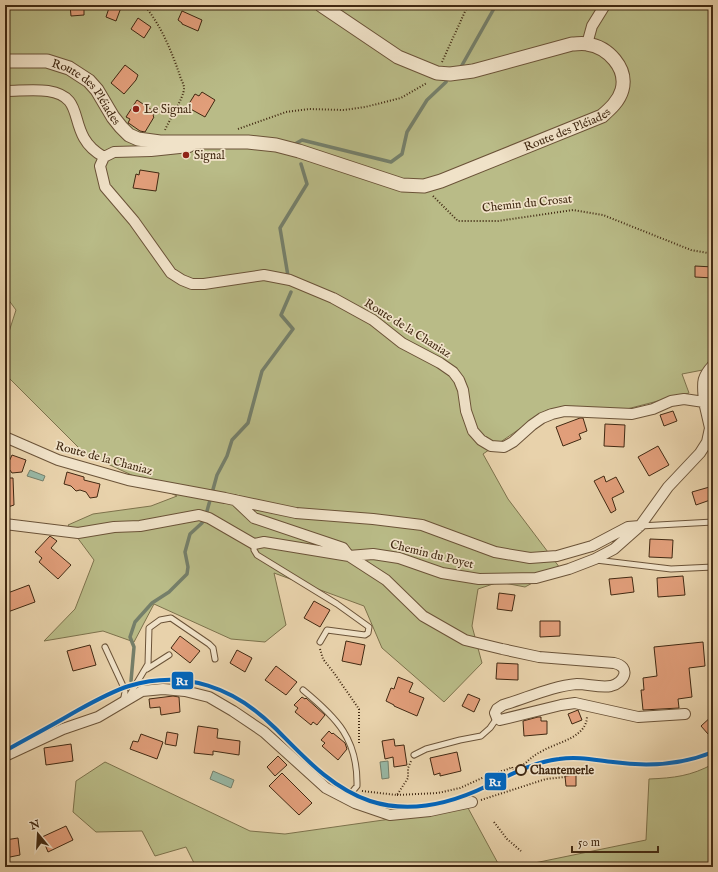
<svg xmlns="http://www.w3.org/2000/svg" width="718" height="872" viewBox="0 0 718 872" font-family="'IM FELL English',serif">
<rect width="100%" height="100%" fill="#e8d2ab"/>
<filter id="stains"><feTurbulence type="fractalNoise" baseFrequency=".005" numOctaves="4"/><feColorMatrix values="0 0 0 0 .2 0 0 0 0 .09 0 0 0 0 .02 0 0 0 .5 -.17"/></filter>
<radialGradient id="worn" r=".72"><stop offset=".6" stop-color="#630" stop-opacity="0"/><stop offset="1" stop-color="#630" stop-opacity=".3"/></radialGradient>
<path fill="#b9bb87" stroke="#7d724c" d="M5,5H713V368L682,374L689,393L623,410L567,407L547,410L483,454L508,499L560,568L525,587L499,582L478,589L472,626L482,663L444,702L382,648L364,606L274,573L286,625L265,642L231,639L154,604L134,642L103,631L44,641L75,609L94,560L68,525L93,514L151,506L177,496L84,453L5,374V344L16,310L5,295Z
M105,762L250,831L285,834L468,808L500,867H196L186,847L155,856L142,831L96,832L73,812L76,781Z
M713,764V867H515L646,840L649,779C674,778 691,776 713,764Z"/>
<path fill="#98b8a5" stroke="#757f6a" d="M30,470L45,476L43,481L27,476Z
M388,761L389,778L382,779L380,762Z
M213,771L234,780L231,788L210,779Z"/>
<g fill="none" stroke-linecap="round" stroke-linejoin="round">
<path stroke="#757f6a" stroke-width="3.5" d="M461,67L496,5
M295,144L302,140L391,162L402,154L407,132L427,100L446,82
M288,276L280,228L307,184L301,164
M131,681L134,647L130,637L135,622L152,603L169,592L187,574L188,567L185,552L190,534L202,523L207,511L217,475L227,456L232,440L248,423L262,371L293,329L281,315L291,292"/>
</g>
<path fill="#e19e7a" stroke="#412912" d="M70,5H84V15L71,16Z
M110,5H122L116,21L106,17Z
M182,11L202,20L198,31L182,24V23L178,20Z
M138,18L151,27L144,38L131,29Z
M125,65L138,75L136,80L124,94L111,83Z
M202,92L215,100L205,117L187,107L195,94L199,96Z
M137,100L155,112L153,116L154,117L145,132L140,131L130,124L128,123L130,119L126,117Z
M140,170L159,173L156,191L133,188L136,174L139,175Z
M695,266L713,267V278L695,277Z
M673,411L677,421L664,426L660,415Z
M580,418H583L587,431L579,434L581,439L563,446L556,427Z
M605,424L625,425L624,447L604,446Z
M658,446L669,465L649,476L638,457Z
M12,455L26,460L22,472L12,473L7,466Z
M67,472L84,477V480L100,484L97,497L90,498L86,492L80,490L76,491L71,486L64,484Z
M604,476L606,482L616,477L624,492L612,498L616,510L611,513L594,481Z
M5,478H13L14,505L5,508Z
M713,486V499L696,505L692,492Z
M50,536L57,541L51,548L71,565L58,579L39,562L42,558L35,552Z
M650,539L673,540L672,558L649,557Z
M683,576L685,595L658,597L657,578Z
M632,577L634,592L611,595L609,579Z
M29,585L35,602L5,613V594Z
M499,593L515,595L512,611L497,609Z
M314,601L330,610L320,627L304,618Z
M540,621H560V636L540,637Z
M180,636L200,651L190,663L171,648Z
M346,641L365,645L361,665L342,661Z
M703,642L705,666L689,668L692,697L678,699L679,708L643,710L641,690H644L643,678L657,676L654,647Z
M90,645L96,665L73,671L67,651Z
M237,650L252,658L245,672L230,663Z
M497,663L518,664V680L496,679Z
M276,666L297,682L286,695L265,680Z
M398,677L413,683L409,692L424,698L417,716L394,706V705L386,701L391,688L394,689Z
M468,694L480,699L474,712L462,706Z
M173,696L179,697L180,712L161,715L160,707L150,708L149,699Z
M302,697L305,699L306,698L325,715L317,725L313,722L311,725L295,712L298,708L294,705Z
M578,710L582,720L572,724L568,714Z
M713,715V729L708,734L701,726Z
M538,717H541V721H547V734L524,736L523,721Z
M198,726L218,729L217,738L240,741L239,755L213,751V755L194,753Z
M329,731L332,734L333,733L345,743L347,749L338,760L322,746L325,743L321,740Z
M167,732L178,734L176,746L165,744Z
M141,734L163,742L157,759L130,749L133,741L138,742Z
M394,739L395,746L404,745L407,765L394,767L393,757L385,759L382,741Z
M71,744L73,761L46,765L44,748Z
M457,752L461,771L440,776V773L434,775L430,758Z
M278,756L287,765L275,776L267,767Z
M282,773L312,803L299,815L269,786Z
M576,775V786H566L565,776Z
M66,826L73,840L48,852L42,837Z
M18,838L20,855L5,858V840Z"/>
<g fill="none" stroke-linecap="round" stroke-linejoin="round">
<defs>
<path id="service" d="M703,382L713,381
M640,526L713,522
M254,544V550L257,555L337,604L369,627L368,633L365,635L327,630L320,642
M596,560L671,569L713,567
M105,647L124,688L125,692L123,702
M147,669L169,655
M303,690C337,718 358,739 357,786L346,799
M129,696L148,664L149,628L160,620L171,618L209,644L213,648L215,659
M414,755L426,749L460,740L481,736L490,728L497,718"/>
<path id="minor" d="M587,44L592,26L605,5
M5,91C19,91 34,89 48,91C80,96 72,117 84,138C89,147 95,152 104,157
M704,402C703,384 700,379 713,365
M5,437L58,460L128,480L225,498L296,513L373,519L422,525L495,552L530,558L557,556L592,546L628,527L640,526L668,487L700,453L707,442L710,428L704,402L684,399L671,401L653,409L632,414L565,411L552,414L542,418L532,425L513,442L504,447L491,446L481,440L473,431L466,411L463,390L459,380L453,372L440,363L402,343L373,320L333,298L290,280L264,275L204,284H192L182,280L171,273L134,221L105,187L100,166L104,157L114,152L151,151L189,147L192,145
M235,500L254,518L343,548L349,556L386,580L423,616L465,640L502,649L539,657L614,663C632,667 624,683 611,686C600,688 588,684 577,684C552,686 527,698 503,705L497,709L495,713L497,718L500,720L561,705L575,703L638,717L685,714
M5,524L78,533L114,527L140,526L199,515L209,518L254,544L264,542L349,556L373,554L399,558L442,573L479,579L536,578L569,569L595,559L614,549L640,526
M5,756L63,729L98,717L142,691L163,689L185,691L209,697L233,711L264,732L326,788L355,803L390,815L430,811L472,802"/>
<g id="tertiary">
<path id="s1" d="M5,61H47L69,68L89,81L97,90L113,117L121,127L129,135L138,139L160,142H248L276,145L299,151L402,185L424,186L441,181L602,116C610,109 619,101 622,90C628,68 608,47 587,44C582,43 577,44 572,44L473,71L450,74L437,73L398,57L321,5"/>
</g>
</defs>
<use href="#service" stroke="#6b5338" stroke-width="7"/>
<use href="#minor" stroke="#6b5338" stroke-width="12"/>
<use href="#tertiary" stroke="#6b5338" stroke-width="15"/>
<path stroke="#412912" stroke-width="2" stroke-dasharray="1 2" stroke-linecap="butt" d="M144,5C161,25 172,52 180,76C181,80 184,84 184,88C184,98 169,120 165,130
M442,62L468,5
M238,129L286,112L309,109L344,110L365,107L401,98L427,83
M433,196L458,221H498L573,210L603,215L691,250L713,254
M320,649L323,659L334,673L359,709V744
M524,765C530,758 536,754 544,750C559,742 587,737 587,716
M362,791L397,795L408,778V768L411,761
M397,795L438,793L460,788L491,774L506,770L512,767L513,770L524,764
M481,800L546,779L565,777
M494,822L507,839L521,851"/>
<use href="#service" stroke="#f0e2c8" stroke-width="5"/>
<use href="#minor" stroke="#f0e2c8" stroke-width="10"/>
<use href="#tertiary" stroke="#f0e2c8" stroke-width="13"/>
<defs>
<path id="rail-1" d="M5,751C28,738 51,726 73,713C91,703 110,692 129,686C185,669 235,688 275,728C303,756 331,788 370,801C410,814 450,804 487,786C510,775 533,762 559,759C578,756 595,760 613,762C648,767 681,765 713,752"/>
</defs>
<use href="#rail-1" stroke="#f0e2c8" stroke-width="7"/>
<use href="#rail-1" stroke="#0065bd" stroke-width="4"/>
</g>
<g fill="#8f2418" stroke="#f0e2c8" stroke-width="1.5">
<circle cx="136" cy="109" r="4"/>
<circle cx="186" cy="155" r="4"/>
</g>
<circle fill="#f0e2c8" stroke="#412912" stroke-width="2" cx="521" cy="770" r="5"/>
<g text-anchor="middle" stroke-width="3.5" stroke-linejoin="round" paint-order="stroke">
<g font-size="12" fill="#412912" stroke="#f0e2c8">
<text dy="4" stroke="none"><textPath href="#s1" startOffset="94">Route des Pléiades</textPath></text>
<text dy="4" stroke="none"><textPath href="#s1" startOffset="613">Route des Pléiades</textPath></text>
<text transform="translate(527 203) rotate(-6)" y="4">Chemin du Crosat</text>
<text transform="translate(408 328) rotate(32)" y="4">Route de la Chaniaz</text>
<text transform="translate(104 458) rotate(15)" y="4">Route de la Chaniaz</text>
<text transform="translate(432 554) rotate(14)" y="4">Chemin du Poyet</text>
</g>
<g font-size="12" fill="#412912" stroke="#f0e2c8" text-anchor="start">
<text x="144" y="113">Le Signal</text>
<text x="194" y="159">Signal</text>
</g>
<g font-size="12" font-weight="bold" fill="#412912" stroke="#f0e2c8" text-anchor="start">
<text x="530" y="774">Chantemerle</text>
</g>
</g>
<g stroke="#f0e2c8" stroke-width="1.5">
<rect x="171" y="671" width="23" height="19" rx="4" fill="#0065bd"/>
<rect x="484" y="772" width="23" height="19" rx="4" fill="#0065bd"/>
</g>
<g font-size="11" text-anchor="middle" font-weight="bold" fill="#fff">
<text x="182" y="685">R1</text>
<text x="495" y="786">R1</text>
</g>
<rect width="718" height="872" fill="none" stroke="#e8d2ab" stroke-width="20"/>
<rect x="6" y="6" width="706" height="860" fill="none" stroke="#412912" stroke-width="2"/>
<rect x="10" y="10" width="698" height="852" fill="none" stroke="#412912"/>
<g transform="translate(38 834) rotate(342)" stroke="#f0e2c8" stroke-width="3" paint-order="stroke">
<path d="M0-3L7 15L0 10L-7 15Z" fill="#412912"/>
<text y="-6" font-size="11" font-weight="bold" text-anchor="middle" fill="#412912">N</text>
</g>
<path d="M572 846v6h86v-6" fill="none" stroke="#412912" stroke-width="2"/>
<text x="578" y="846" font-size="12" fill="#412912" stroke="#f0e2c8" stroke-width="3" paint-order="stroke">50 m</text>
<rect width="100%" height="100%" filter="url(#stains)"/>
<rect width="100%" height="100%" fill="url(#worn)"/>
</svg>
